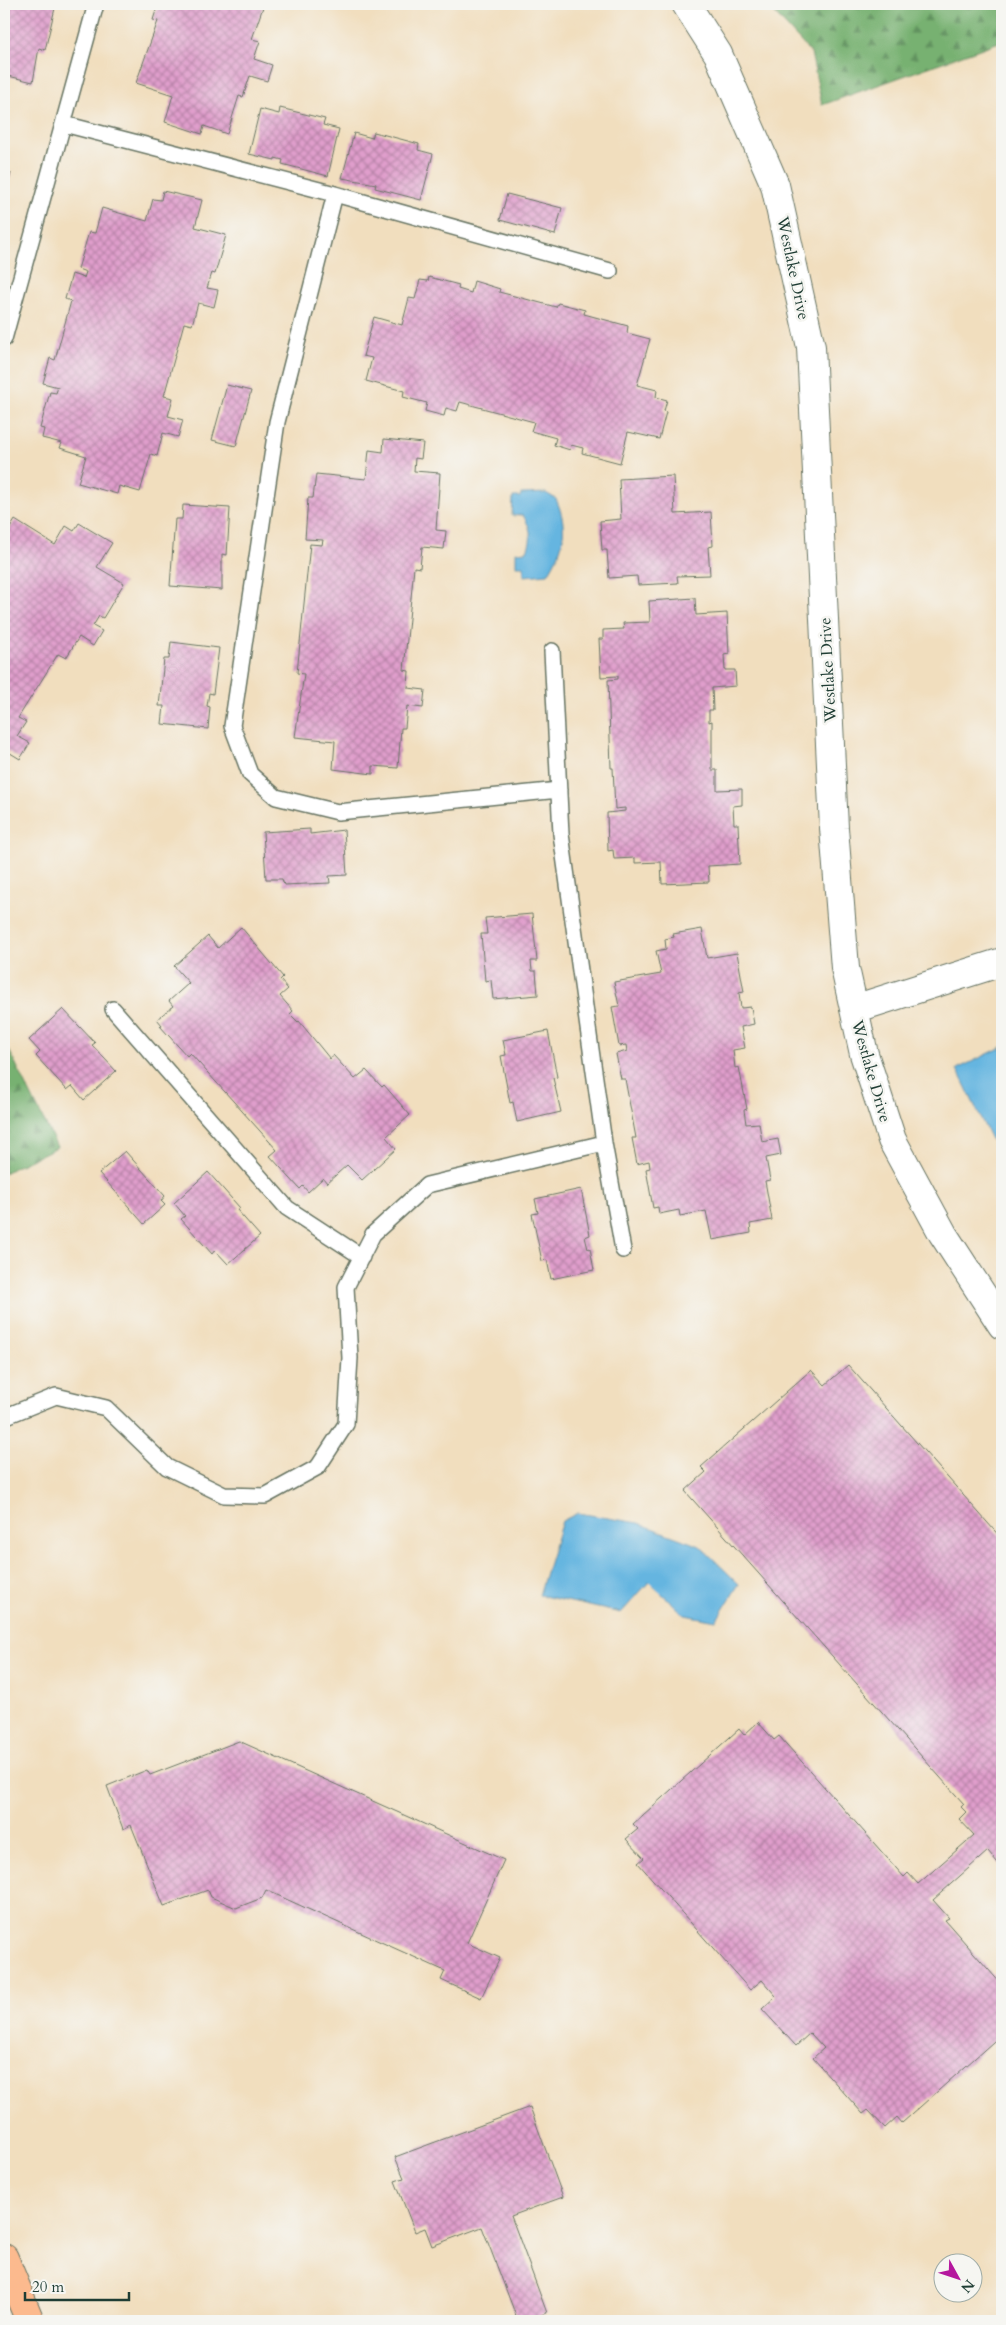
<svg xmlns="http://www.w3.org/2000/svg" width="1006" height="2325" viewBox="0 0 1006 2325" font-family="Cardo,serif">
<defs>
<pattern id="forest-firs" width="22" height="20" patternUnits="userSpaceOnUse" patternTransform="scale(1.25)"><rect width="22" height="20" fill="#77b171"/><path d="M5 1l3.5 6h-7zM16 11l3.5 6h-7z" fill="#61915e"/></pattern>
<pattern id="building-cross-hatch" width="8" height="8" patternUnits="userSpaceOnUse" patternTransform="scale(1.25)"><rect width="8" height="8" fill="#e09ecc"/><path d="M0 0l8 8M0 8l8-8" fill="none" stroke="#b582a6"/></pattern>
</defs>
<rect width="100%" height="100%" fill="#f6f6f2"/>
<filter id="ink" filterUnits="userSpaceOnUse"><feTurbulence type="fractalNoise" baseFrequency=".02" numOctaves="2"/><feDisplacementMap in="SourceGraphic" scale="10" xChannelSelector="R" yChannelSelector="G"/><feConvolveMatrix kernelMatrix="1 2 1 2 8 2 1 2 1" color-interpolation-filters="sRGB"/></filter>
<filter id="wash" filterUnits="userSpaceOnUse"><feTurbulence type="fractalNoise" baseFrequency=".0096" numOctaves="4" result="noise"/><feDisplacementMap in="SourceGraphic" scale="20" xChannelSelector="R" yChannelSelector="G"/><feGaussianBlur stdDeviation="1.12" result="paint"/><feColorMatrix in="noise" values="0 0 0 0 0 0 0 0 0 0 0 0 0 0 0 0 0 1.4 0 .05"/><feComposite in="paint" operator="in"/></filter>
<g filter="url(#wash)">
<rect width="100%" height="100%" fill="#f1debe"/>
<path fill="url(#forest-firs)" stroke="#4b7752" d="M766,4H1002V41L822,105L811,53Z
M4,1040L57,1147L4,1173Z"/>
<path fill="#65b5e0" stroke="#42798a" d="M546,493L556,499C569,528 564,549 548,574L524,576V566H516V552L527,551C533,537 531,529 523,515L512,516L513,497H520L521,494Z
M1002,1047V1162L957,1069Z
M578,1513L638,1523L700,1546L739,1584L716,1621L685,1615L649,1582L621,1613L539,1595L562,1521Z"/>
<g id="blocks">
<path fill="url(#building-cross-hatch)" d="M6,4H56L45,50L39,48L33,82L4,75V7Z
M158,4H264L252,39L260,41L254,59L272,65L267,81L250,76L243,97L239,96L227,134L204,126L202,134L165,122L173,95L136,83L158,21L153,20Z
M280,108L325,119L323,125L339,129L328,176L282,164L283,160L275,158V160L249,154L260,109L279,114Z
M374,132L419,144L418,150L433,154L421,200L375,188L376,184L342,178L354,133L372,138Z
M4,171L11,173L4,201Z
M163,191L202,200L195,227L226,235L215,274L212,273L207,288L218,290L214,307L198,303L192,325L184,323L164,396L173,398L168,416L183,420L178,437L163,433L157,456L151,454L140,492L119,486L117,494L78,483L86,456L60,448L62,443L42,438L44,429L40,428L50,392L56,393L58,387L43,383L50,358L55,360L71,301L65,299L72,274L84,278L86,272L78,269L89,232L95,233L102,208L147,221L153,199L161,200Z
M507,194L562,208L555,235L500,220Z
M429,277L459,285L458,289L471,293L474,281L500,289L499,292L556,307L558,303L585,310L584,314L628,326L627,333L650,339L637,385L657,390L656,397L667,400L664,411L666,412L659,439L628,432L620,463L582,453L583,448L571,445L570,450L554,445L556,438L531,431L534,422L460,402L457,411L446,408L444,416L425,411L427,403L403,397L404,391L366,381L372,358L363,356L374,317L402,325L409,298L415,299L420,280L428,281Z
M227,385L251,391L236,446L212,440Z
M384,439L423,443L421,459L415,458L414,471L440,473L436,530L446,531L444,549L422,547L420,568L414,567L404,670L409,671L408,688L425,690L423,708L407,706L405,728H401L398,768L373,766V774L333,769L335,741L295,737L304,674L297,673L310,544L322,545L323,540L305,539L308,498H313L316,474L366,479L369,450L383,452Z
M673,476L675,514L711,512L713,546L708,547L710,575L677,576L678,583L638,585L637,576L609,578L607,550H602L600,521L621,519L619,479Z
M183,505L230,508L227,555L222,554V590L170,586L175,519H182Z
M15,520L55,545L66,526L74,531L79,523L112,543L97,567L124,583L103,618L99,616L93,626L102,631L93,646L79,637L66,658L58,654L18,718L26,722L17,736L30,743L20,759L7,751L4,757V538Z
M695,598L696,615L727,613L729,654L724,655L725,670H735L736,686L712,688L713,710H709V722L712,721V770H717V790L742,789V805L733,806L734,824H738L740,864L708,866L709,882L662,884L661,862L635,863V858L614,859L613,850L608,851L607,813L625,811V808L615,809L613,768H611L608,680L618,679V676L601,677L599,639H603V630L624,629L623,623L650,622L649,601Z
M171,642L219,648L213,694L209,693L207,706L210,707L208,729L162,724L164,706H159L164,659H169Z
M310,829V834L344,830L347,875L329,876L330,883L284,885L282,879H266L263,832Z
M532,914L537,961H531L532,971H536L538,995L493,999L491,980L485,981L481,934H487L485,918Z
M241,927L283,977L280,980L288,989L280,996L293,1011L290,1014L298,1022L299,1021L330,1059L333,1055L355,1079L366,1070L382,1087L384,1085L410,1115L386,1137L396,1149L362,1180L347,1165L327,1183L323,1178L308,1192L303,1186L300,1189L270,1156L277,1150L190,1053L187,1056L160,1026L162,1025L157,1019L173,1006L169,1001L189,983L174,966L208,936L218,948Z
M702,929L707,958L737,953L744,992L739,993L741,1008L751,1007L754,1024L741,1027L745,1048L733,1050L735,1068L739,1067L747,1109L744,1110L746,1124L759,1123L762,1142L778,1139L781,1155L766,1158L770,1180L765,1181L772,1220L750,1224L751,1233L712,1240L706,1211L680,1216L679,1210L659,1214L658,1207L653,1208L646,1169L650,1168L649,1161L637,1164L632,1138H636L625,1079H621L616,1054L627,1051L626,1045L619,1046L612,1007L619,1006L614,982L661,974L656,951L666,949L665,939L674,937L673,934Z
M63,1009L95,1043L92,1045L116,1071L84,1100L72,1086L67,1090L36,1056L40,1052L29,1040Z
M548,1031L557,1077L553,1078L561,1112L517,1122L513,1102L510,1103L501,1056L506,1055L503,1040Z
M125,1151L165,1196L161,1201L165,1205L144,1224L99,1173Z
M208,1172L240,1208L237,1210L260,1236L228,1264L215,1250L212,1254L181,1219L185,1216L174,1203Z
M581,1189L590,1235L585,1237L588,1249L590,1248L594,1270L551,1279L547,1260L542,1261L532,1214L538,1213L535,1199Z
M848,1365L1002,1539V1868L988,1851L933,1900L949,1918L945,1920L1002,1985V2034L902,2123L897,2117L885,2128L868,2110L863,2114L813,2058L824,2048L810,2033L796,2046L762,2009L776,1996L762,1980L750,1990L638,1863L644,1858L626,1839L638,1829L633,1824L739,1729L744,1735L758,1722L774,1740L779,1736L904,1877L908,1873L918,1884L974,1835L959,1819L966,1812L961,1807L964,1804L685,1491L706,1472L701,1467L811,1370L825,1385Z
M239,1741L504,1860L467,1943L500,1958L481,1998L441,1980L445,1971L266,1890L262,1898L236,1908L211,1897L208,1890L164,1906L131,1825L123,1829L107,1786L147,1770L150,1775Z
M530,2107L563,2197L511,2216L547,2313L525,2321H518L482,2227L432,2246L425,2228L415,2232L395,2181L404,2178L395,2157Z"/>
</g>
</g>
<g filter="url(#ink)">
<use href="#blocks" fill-opacity="0" stroke="#687564" stroke-width="1"/>
<g fill="none" stroke-linecap="round" stroke-linejoin="round">
<defs>
<path id="service" d="M64,124L335,194L610,271
M335,194L277,422L232,726L250,774L276,797L338,812L559,790
M4,339L96,4
M552,651L561,834L604,1143L623,1250
M113,1009L287,1208L362,1257
M4,1417L56,1396L106,1408L167,1467L224,1495L265,1496L318,1467L346,1424L350,1358L346,1287L373,1234L427,1185L604,1143"/>
<path id="minor" d="M686,4L718,54L775,185L811,347L834,828L845,968L864,1054L892,1140L943,1234L1002,1325
M854,1009L1002,962"/>
<path id="trunk" d="M4,2258L30,2321"/>
</defs>
<use href="#service" stroke="#687564" stroke-width="18"/>
<use href="#minor" stroke="#687564" stroke-width="30"/>
<use href="#trunk" stroke="#687564" stroke-width="30"/>
<use href="#service" stroke="#fff" stroke-width="15"/>
<use href="#minor" stroke="#fff" stroke-width="28"/>
<use href="#trunk" stroke="#fcba8e" stroke-width="28"/>
</g>
</g>
<g text-anchor="middle" stroke-width="5" stroke-linejoin="round" paint-order="stroke">
<g font-size="16" fill="#1f3d34" stroke="#f6f6f2">
<text transform="translate(794 268) rotate(78)" y="6">Westlake Drive</text>
<text transform="translate(827 670) rotate(-93)" y="6">Westlake Drive</text>
<text transform="translate(872 1071) rotate(74)" y="6">Westlake Drive</text>
</g>
</g>
<rect width="1006" height="2325" fill="none" stroke="#f6f6f2" stroke-width="20"/>
<g transform="translate(958 2278) rotate(130)"><circle r="24" fill="#f6f6f2" stroke="#a0aca6"/>
<path d="M0-4L9 19L0 12L-9 19Z" fill="#b5179e"/>
<text y="-8" font-size="14" font-weight="bold" text-anchor="middle" fill="#1f3d34">N</text>
</g>
<path d="M25 2292v8h104v-8" fill="none" stroke="#1f3d34" stroke-width="2.5"/>
<text x="32" y="2292" font-size="15" fill="#1f3d34" stroke="#f6f6f2" stroke-width="4" paint-order="stroke">20 m</text>
</svg>
